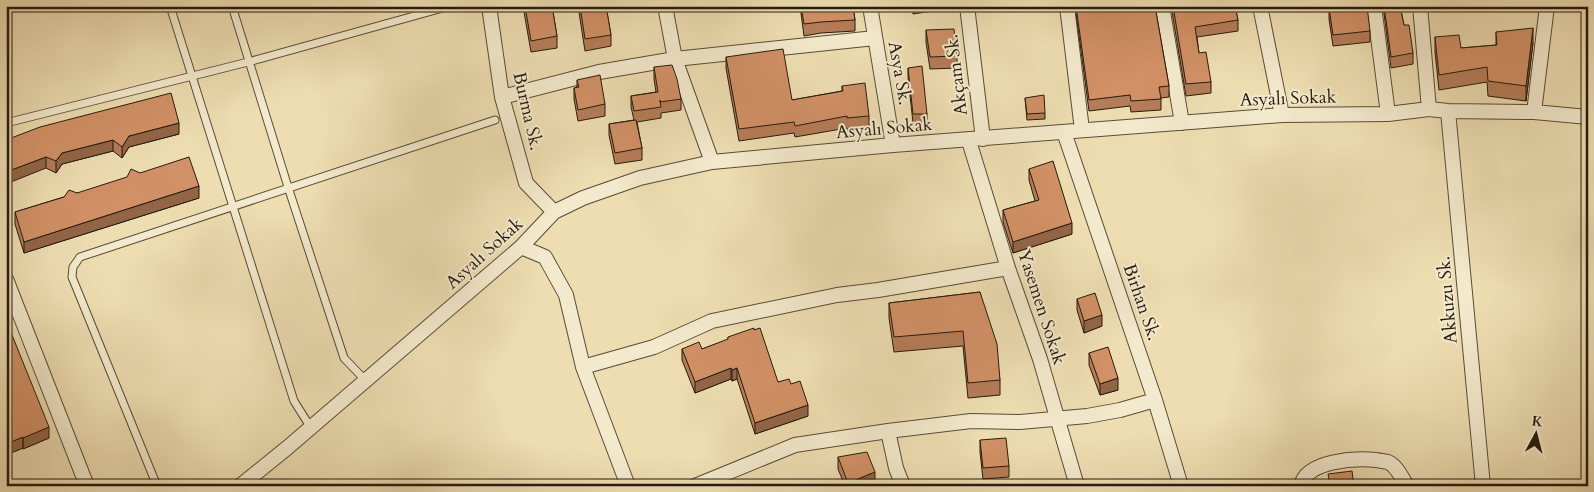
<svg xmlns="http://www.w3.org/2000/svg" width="1594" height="492" viewBox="0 0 1594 492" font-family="Cardo,serif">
<rect width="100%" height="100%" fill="#edddb1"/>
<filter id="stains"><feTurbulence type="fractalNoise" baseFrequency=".004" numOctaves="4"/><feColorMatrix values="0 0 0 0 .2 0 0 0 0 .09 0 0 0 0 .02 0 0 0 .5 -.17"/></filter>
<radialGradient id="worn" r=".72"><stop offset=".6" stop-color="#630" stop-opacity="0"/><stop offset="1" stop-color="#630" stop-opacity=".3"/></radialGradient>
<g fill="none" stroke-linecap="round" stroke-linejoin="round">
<defs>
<path id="lane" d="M170,6L294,401L311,428
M232,6L288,187L344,358L366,381
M6,123L248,62L450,6
M157,486L72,277L73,267L80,257L495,120"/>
<path id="street" d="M489,6L502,97L526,183L554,212
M665,6L675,59L712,162
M870,6L893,145
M967,6L983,139
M1067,6L1082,130
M1162,6L1182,123
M1260,6L1282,115
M1374,6L1388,114
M1420,6L1429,109
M502,97L599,72L675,59L875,38
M1448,111L1483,486
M1534,112L1547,6
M1064,132L1155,400L1181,486
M969,141L1008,268L1040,359L1077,486
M521,247L545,257L566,295L583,367L628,486
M6,279L87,486
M583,367L654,347L712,321L837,295L878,290L1008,268
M240,486L287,448L521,247L554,212L583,198L640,178L712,162L893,145L1282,115L1388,114L1429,109L1448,111L1534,112L1588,117
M695,486L795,445L888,431
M903,486L896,468L888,431L971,421L1020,422L1087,416L1120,410L1155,400
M1301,486C1306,460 1356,458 1376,460C1380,461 1385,461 1388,462C1397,466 1402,478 1407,486"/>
</defs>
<use href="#lane" stroke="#584c37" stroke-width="9"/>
<use href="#street" stroke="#584c37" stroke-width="16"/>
<use href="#lane" stroke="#f3e9cc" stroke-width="7"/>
<use href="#street" stroke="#f3e9cc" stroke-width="14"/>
</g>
<path fill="#b47c58" stroke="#271b0e" d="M523,6H552L557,36V48L531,52Z
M578,6H606L611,35V46L585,51Z
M686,6H710V9L687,11Z
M800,6H853L855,20V31L821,33L804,36Z
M912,6H953V8L913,14Z
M1075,6H1155L1169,86V97L1161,98V110L1131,112L1130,106L1089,111Z
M1171,6H1235L1238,20V31L1197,37L1199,53L1211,82V93L1186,96Z
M1383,6H1400L1404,25L1413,53V64L1391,68Z
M1329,8L1370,31V42L1333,46L1329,19Z
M926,30L957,56V68L930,69L926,42Z
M1496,32L1533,43L1526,101L1488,96L1487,82L1439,90L1435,52V37L1461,48L1496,45Z
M726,57L792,100L842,91V86L869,116V127L847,130V128L795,137L794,133L739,141L726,68Z
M654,67L681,99V110L661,113V118L637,122L642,148V160L615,164L609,135V124L634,120L631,107V96L656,92L654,79Z
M908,68L927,114V123H913L908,77Z
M577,80L605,104V116L578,121L574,99V88L577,87Z
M1025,98L1045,113V119L1027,120Z
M179,134L129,147L122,158L113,151L62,164L56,173L46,168L6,140Z
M1029,169L1072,234L1013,253L1003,222V210L1035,201L1029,180Z
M77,193L199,198L24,253L15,224V212Z
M980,292L1000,380V395L968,398L963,346L894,352L889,318V303Z
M1077,299L1102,326L1084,333L1077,310Z
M6,320L49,438L23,449V448L6,455V417H7L6,415Z
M728,337L778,382L791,384L808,416L755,434L737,379L732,381L731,379L695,393L682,360V349H702L728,340Z
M1089,353L1118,390L1100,395L1089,365Z
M980,440L1009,466V477L983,479L980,452Z
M838,457L875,484L870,486H845L838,469Z"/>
<path fill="#926547" stroke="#271b0e" d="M1533,28V43L1526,101V86Z
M179,123V134L129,147L122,158V147L129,136Z
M113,140V151L62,164L56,173V161L62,153Z
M46,157V168L6,184V172Z
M199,186V198L24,253V242Z
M1072,223V234L1013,253V242Z
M1102,315V326L1084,333V321Z
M731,368V379L695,393V382Z
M737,368V379L732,381V370Z
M1118,378V390L1100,395V384Z
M808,405V416L755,434V423Z
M49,427V438L23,449V438Z
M23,437V448L6,455V444Z
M875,472V484L870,486H848V483Z"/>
<path fill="#d19066" stroke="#271b0e" d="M525,6H552L557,36L531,41Z
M580,6H606L611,35L585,39Z
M801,6H853L855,20L821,22L804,24Z
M1076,6H1155L1169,86L1159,87L1161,99L1131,101L1130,95L1089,100Z
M1173,6H1235L1238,20L1195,27L1199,53L1206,52L1211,82L1186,84Z
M1345,6H1367L1370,31L1333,35L1329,8Z
M1384,6H1400L1404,25H1409L1413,53L1391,57Z
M1533,28L1526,86L1488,81L1487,67L1439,75L1435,37L1459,35L1461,48L1497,45L1496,32Z
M954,29L957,56L930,57L926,30Z
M783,49L792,100L843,91L842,86L865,83L869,116L847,118V116L795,126L794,122L739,129L726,57Z
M672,65L677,79L681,99L660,102V100L661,107L634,111L631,96L658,92L654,67Z
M922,66L927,114H913L908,68Z
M600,75L605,104L578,110L574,88L579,87L577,80Z
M171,93L179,123L129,136L122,147L113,140L62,153L56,161L46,157L6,172V140L40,127Z
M1044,95L1045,113L1027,114L1025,98Z
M636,120L642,148L615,153L609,124Z
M189,157L199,186L24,242L15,212L64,197L69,190L77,193L127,177L131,169L140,173Z
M1053,161L1072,223L1013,242L1003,210L1039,200L1029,169Z
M980,292L997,344L1000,380L968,383L963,331L894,337L889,303Z
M1095,293L1102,315L1084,321L1077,299Z
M6,320L49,427L23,438V437L6,444V417L11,415L6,404Z
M754,328V330L760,328L778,382L789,379L791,384L800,381L808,405L755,423L737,368L732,370L731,368L695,382L682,349L699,342L702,349L728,339V337Z
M1108,347L1118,378L1100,384L1089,353Z
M1006,438L1009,466L983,468L980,440Z
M867,452L875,472L848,483L838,457Z
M1352,471L1354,486H1330L1328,474Z
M892,483L894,486H886Z"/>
<g text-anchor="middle" stroke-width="4" stroke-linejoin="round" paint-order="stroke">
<g font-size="18" fill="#271b0e" stroke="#f3e9cc">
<text transform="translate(900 73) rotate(80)" y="6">Asya Sk.</text>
<text transform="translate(956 75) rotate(-97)" y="6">Akçam Sk.</text>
<text transform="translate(1288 98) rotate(-2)" y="6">Asyalı Sokak</text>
<text transform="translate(528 111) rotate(77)" y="6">Burma Sk.</text>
<text transform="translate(884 128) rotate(-5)" y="6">Asyalı Sokak</text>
<text transform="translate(484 253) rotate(-42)" y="6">Asyalı Sokak</text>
<text transform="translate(1447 300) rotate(-95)" y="6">Akkuzu Sk.</text>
<text transform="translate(1142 302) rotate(71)" y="6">Birhan Sk.</text>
<text transform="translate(1042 307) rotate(72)" y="6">Yasemen Sokak</text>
</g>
</g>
<rect width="1594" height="492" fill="none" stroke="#edddb1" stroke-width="25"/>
<rect x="8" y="8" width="1579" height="477" fill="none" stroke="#271b0e" stroke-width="2.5"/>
<rect x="12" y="12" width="1569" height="467" fill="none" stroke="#271b0e"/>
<g transform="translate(1536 434) rotate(7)" stroke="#f3e9cc" stroke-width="4" paint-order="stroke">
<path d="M0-4L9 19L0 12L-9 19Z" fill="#271b0e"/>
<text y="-8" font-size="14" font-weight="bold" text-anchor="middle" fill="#271b0e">K</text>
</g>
<rect width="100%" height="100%" filter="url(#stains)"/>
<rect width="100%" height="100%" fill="url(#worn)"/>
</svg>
